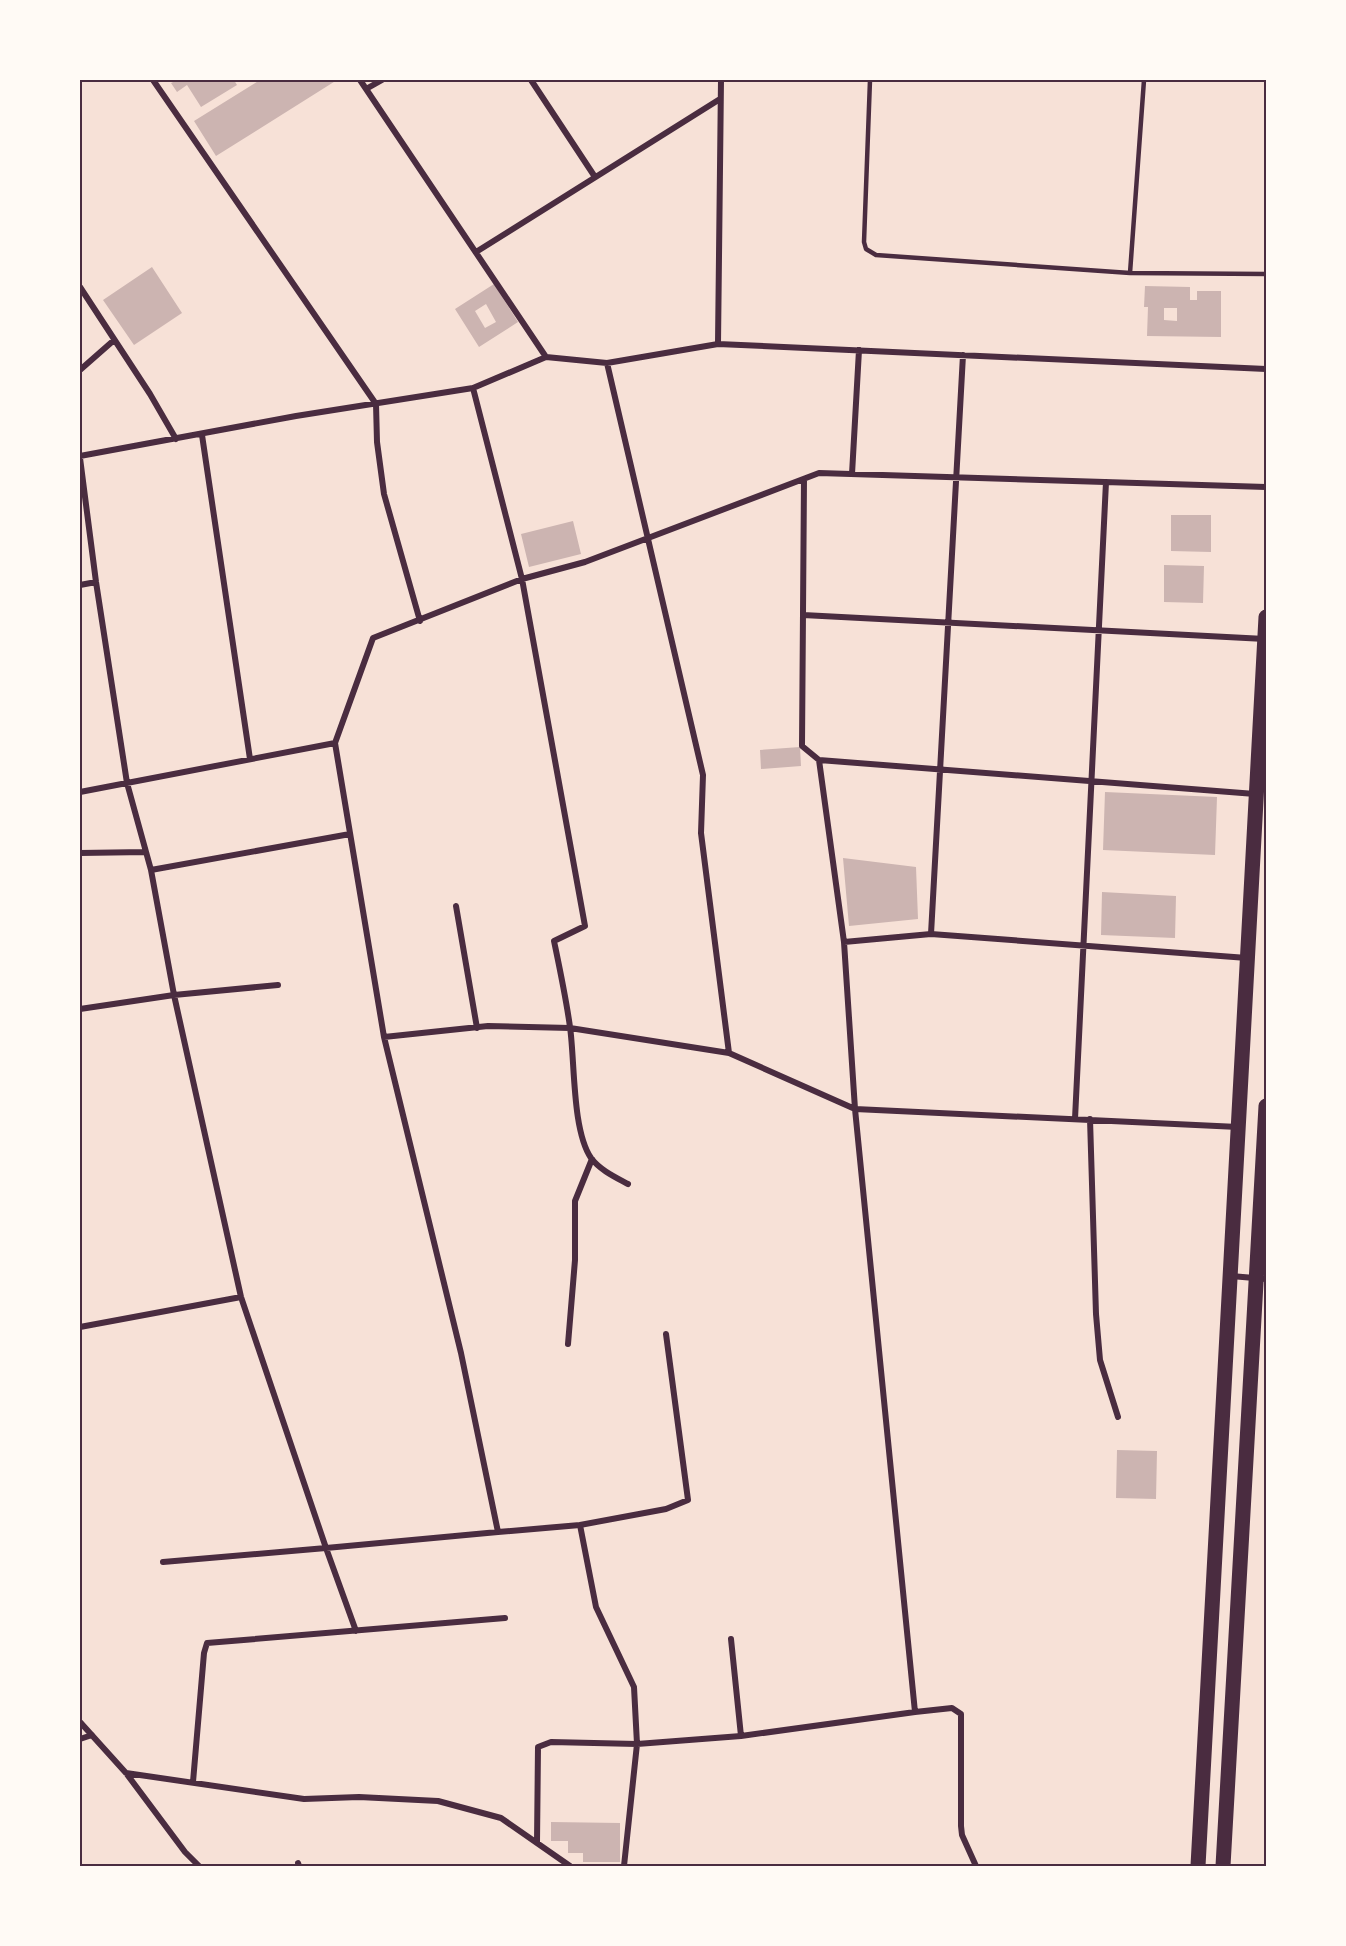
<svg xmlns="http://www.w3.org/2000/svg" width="1346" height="1946" viewBox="0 0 1346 1946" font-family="Ubuntu,sans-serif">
<rect width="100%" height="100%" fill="#f7e1d7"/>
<path fill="#ccb4b1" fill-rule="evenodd" d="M177,80H234L237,85L201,107L187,85L177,92L171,83Z
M260,80H337L216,156L194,121Z
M152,267L182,313L134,345L103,300Z
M494,284L518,322L479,347L455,309ZM486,304L496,322L485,328L475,311Z
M1145,286L1190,287V300H1197V291H1221V337L1147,336L1148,307H1144ZM1164,308H1177V321L1164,320Z
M1171,515H1211V552L1171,551Z
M573,521L581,554L529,567L521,534Z
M1164,565L1204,566L1203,603L1164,602Z
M800,747L801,766L761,769L760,750Z
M1105,792L1217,797L1215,855L1103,850Z
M843,858L916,867L918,919L849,926Z
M1102,892L1176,896L1175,938L1101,935Z
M1117,1450L1157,1451L1156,1499L1116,1498Z
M551,1822L620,1823V1862H583V1853H568V1841H551Z"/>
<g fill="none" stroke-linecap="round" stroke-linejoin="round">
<path stroke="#4a2c40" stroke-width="4.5" d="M870,80L864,242L866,249L876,255L1130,273L1266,274
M1130,273L1144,80"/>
<path stroke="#4a2c40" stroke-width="6" d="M153,80L376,404L377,442L384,494L420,621
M360,80L546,357
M531,80L595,177
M366,89L382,80
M476,252L720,99
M80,287L150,394L176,439
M718,344L721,80
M607,363L703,775L701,833L729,1053
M80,370L113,341
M473,388L522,579L585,926L554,941C560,970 566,998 570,1027C575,1062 572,1130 591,1158C600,1170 615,1177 628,1184
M202,435L250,759
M80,456L296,416L473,388L546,357L607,363L718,344L1266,369
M80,458L96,582L127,783L151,870L350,834
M852,474L859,350
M804,479L802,746L819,760
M80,585L96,582
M803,615L1265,639
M80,792L335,743
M80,853L146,852
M151,870L174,995L241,1297L326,1548L498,1532L461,1353L384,1037
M456,906L477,1028
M931,934L1247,958
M844,942L819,760L1255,794
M80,1009L174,995L278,985
M1075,1119L1106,482
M1090,1119L1096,1314L1100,1360L1118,1417
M1238,1127L855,1109L729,1053L570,1028L488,1026L384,1037L335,743L373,638L522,579L585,562L819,473L1266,487
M1231,1276L1266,1279
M80,1327L241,1297
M568,1344L575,1260V1201L592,1159
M580,1525L666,1509L688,1500L666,1334
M498,1532L580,1525L596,1607L634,1687L637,1744L741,1736L915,1712L855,1109L844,942L931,934L963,355
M163,1562L326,1548L356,1631
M731,1639L741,1736
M915,1712L952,1708L961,1714V1826L962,1835L976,1866
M80,1722L126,1773L185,1852L199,1866
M80,1739L92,1735
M126,1773L304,1799L359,1797L438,1801L501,1818L570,1866
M193,1782L204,1653L207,1643L505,1618
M537,1843L538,1747L551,1742L637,1744L624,1866
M298,1863L299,1866"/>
<path stroke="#4a2c40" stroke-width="15" d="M1198,1866L1266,617
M1223,1866L1266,1106"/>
</g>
<rect width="1346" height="1946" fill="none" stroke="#fffaf5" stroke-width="162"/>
<rect x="81" y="81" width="1184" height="1784" fill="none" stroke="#4a2c40" stroke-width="2"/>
</svg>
